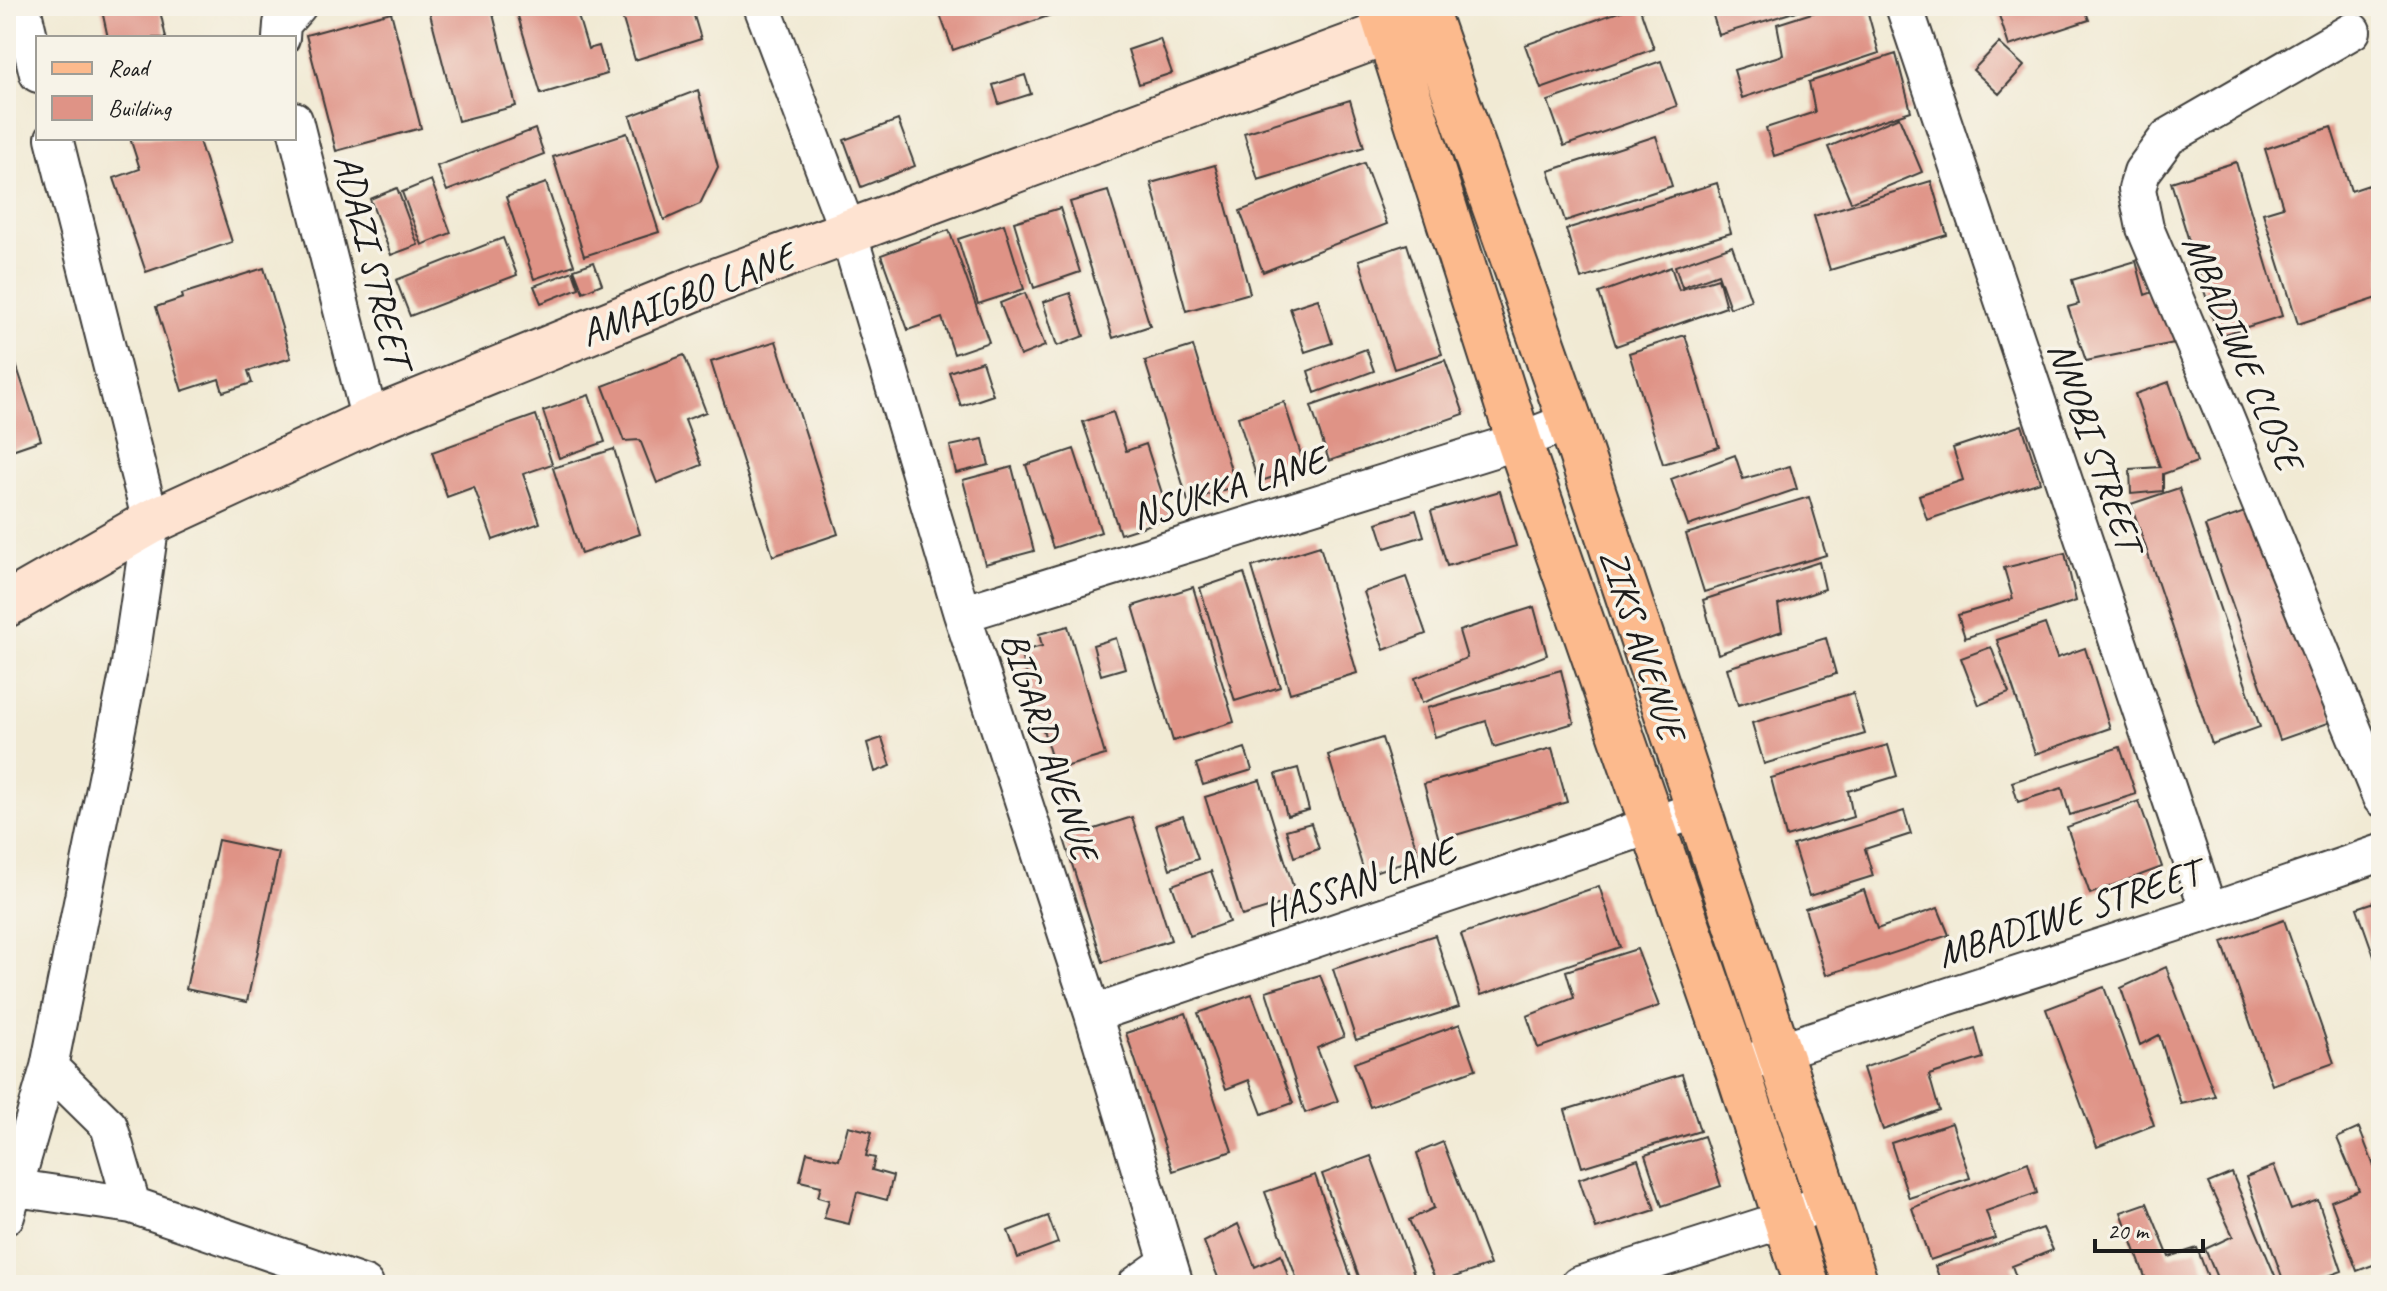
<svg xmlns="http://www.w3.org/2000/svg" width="2387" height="1291" viewBox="0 0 2387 1291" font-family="Caveat,sans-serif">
<rect width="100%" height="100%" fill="#f7f3e8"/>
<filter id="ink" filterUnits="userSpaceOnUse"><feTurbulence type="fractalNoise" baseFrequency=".0125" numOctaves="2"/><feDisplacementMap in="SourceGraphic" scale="16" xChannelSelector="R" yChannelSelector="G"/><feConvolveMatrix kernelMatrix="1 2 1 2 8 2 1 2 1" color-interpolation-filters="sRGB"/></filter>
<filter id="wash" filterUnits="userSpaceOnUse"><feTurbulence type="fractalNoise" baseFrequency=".006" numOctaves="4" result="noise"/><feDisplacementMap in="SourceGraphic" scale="32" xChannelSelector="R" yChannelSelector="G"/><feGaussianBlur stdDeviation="1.8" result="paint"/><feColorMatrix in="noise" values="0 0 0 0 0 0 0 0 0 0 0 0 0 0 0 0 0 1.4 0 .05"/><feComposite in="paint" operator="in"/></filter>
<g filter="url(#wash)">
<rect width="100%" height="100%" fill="#f1ead4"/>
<g id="blocks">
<path fill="#df9386" d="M101,6H159L166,38H108Z
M428,6H491L516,106L458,121Z
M515,6H575L588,49L599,46L607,74L541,94Z
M619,6H691L701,39L635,60Z
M945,6H1076L953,50L938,9Z
M1635,6H1639L1654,49L1541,89L1525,45Z
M1710,6H1810V7L1719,35Z
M1834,6H1866L1879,53L1742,98L1734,70L1783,55L1777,24Z
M1996,6H2084L2089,20L2009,46Z
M391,12L421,128L336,151L306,35Z
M1160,39L1172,73L1139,84L1128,50Z
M1999,43L2024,66L1999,94L1973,70Z
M1896,54L1911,111L1774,156L1766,128L1815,112L1809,82Z
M1661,61L1677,106L1564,146L1548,101Z
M1025,75L1031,94L999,104L993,85Z
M698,90L718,167L700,204L664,220L630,116Z
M1350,100L1364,147L1258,180L1244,133Z
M1899,117L1922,172L1851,202L1828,147Z
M898,120L915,166L861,187L844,140Z
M2331,127L2351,191L2381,181V297L2298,324L2263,213L2283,207L2265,149Z
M535,129L544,154L447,191L437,166Z
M627,133L659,232L584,256L553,157Z
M1656,136L1672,186L1565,221L1549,171Z
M130,138H198L232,242L146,272L114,178L140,169Z
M2236,162L2282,316L2218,336L2171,182Z
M1364,163L1387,224L1263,272L1240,211Z
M1215,165L1250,293L1186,311L1151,183Z
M431,180L451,233L422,245L402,192Z
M1931,181L1947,235L1830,270L1814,216Z
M546,183L574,265L534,279L506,197Z
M1717,183L1731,233L1581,279L1566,229Z
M397,188L418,245L391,255L370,199Z
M1108,191L1150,326L1113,338L1070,202Z
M1060,208L1080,272L1034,288L1014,222Z
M1004,224L1024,289L978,304L958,239Z
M949,230L989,342L954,354L942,318L908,330L881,255Z
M503,238L517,275L410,316L396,280Z
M1407,244L1442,354L1394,369L1359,260Z
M1732,246L1751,300L1730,308L1718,274L1682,287L1675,266Z
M2136,261L2145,295L2161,289L2179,342L2086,361L2068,307L2079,304L2072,280Z
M594,262L602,284L583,292L574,269Z
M1671,267L1679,290L1718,278L1726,307L1616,346L1599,293Z
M264,268L291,358L248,371L252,383L223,392L219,379L182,391L156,307L183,298L182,294Z
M573,271L579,288L541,303L534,286Z
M1025,293L1045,346L1020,356L1000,303Z
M1070,293L1084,336L1057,346L1043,302Z
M1318,299L1332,343L1305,352L1290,308Z
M6,334L41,440L6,452Z
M1685,335L1719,447L1663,464L1629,353Z
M776,341L838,534L773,556L711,362Z
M1193,346L1236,486L1188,501L1145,361Z
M1366,349L1374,371L1315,393L1308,371Z
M684,355L706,412L685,420L702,465L657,483L640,440L624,441L603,386Z
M1445,360L1464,414L1329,461L1311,406Z
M982,361L993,395L961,406L949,372Z
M2169,382L2197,462L2163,474V491L2131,494L2130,469L2160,467L2135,394Z
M589,395L605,442L559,458L543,411Z
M1284,402L1305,467L1258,482L1238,417Z
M1113,412L1126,451L1146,444L1170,518L1120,534L1083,422Z
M536,415L552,464L523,474L540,523L493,540L474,487L447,497L432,452Z
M2022,425L2040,482L1927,520L1919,495L1963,480L1953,448Z
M983,439L989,465L956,473L950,446Z
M614,449L640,534L581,554L553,468Z
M1074,449L1101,532L1053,548L1026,465Z
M1735,455L1743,479L1790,466L1797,489L1688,526L1671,479Z
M1012,467L1034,551L985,564L963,480Z
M2179,488L2260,727L2212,744L2131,504Z
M1500,491L1516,546L1447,566L1431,511Z
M1809,497L1826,555L1704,592L1686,534Z
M2259,507L2334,721L2280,740L2205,526Z
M1416,510L1424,536L1385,548L1377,523Z
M1320,546L1357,673L1290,693L1252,567Z
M2065,553L2076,601L1965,638L1958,615L2013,599L2004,568Z
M1819,562L1825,589L1778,605L1782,631L1718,654L1703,600Z
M1244,573L1280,687L1235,701L1200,588Z
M1406,577L1426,634L1384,650L1364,592Z
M1193,587L1234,722L1173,741L1133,606Z
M1534,607L1547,655L1422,703L1415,678L1467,658L1459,631Z
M2045,624L2057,658L2085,648L2110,728L2035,754L1997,640Z
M1068,626L1105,755L1055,770L1020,652L1042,646L1039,634Z
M1116,638L1125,668L1101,675L1093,645Z
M1826,638L1836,674L1738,705L1727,668Z
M1991,647L2009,693L1979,705L1961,658Z
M1561,670L1574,723L1494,747L1486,721L1435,737L1427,708Z
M1853,693L1865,734L1764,764L1752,723Z
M882,738L891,766L875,772L867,743Z
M1382,738L1419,857L1365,875L1328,755Z
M1888,745L1897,776L1848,791L1853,817L1786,837L1771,778Z
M2120,747L2136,794L2070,815L2062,788L2018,802L2012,782Z
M1245,748L1252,770L1203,785L1196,764Z
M1552,748L1567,802L1439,840L1424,784Z
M1298,768L1309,810L1287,816L1276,774Z
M1260,780L1297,899L1242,916L1205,797Z
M2139,801L2162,867L2090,894L2067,827Z
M1904,811L1911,834L1865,849L1873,876L1809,896L1793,845Z
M1183,816L1198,859L1170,869L1156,825Z
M1132,817L1171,940L1103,962L1064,839Z
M1311,823L1319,849L1294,857L1286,830Z
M218,840L279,853L247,1002L186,989Z
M1211,871L1229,922L1190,936L1172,885Z
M1599,886L1620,947L1481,995L1461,934Z
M1864,890L1877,929L1938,908L1949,935L1826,975L1805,909Z
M2381,900V976L2357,908Z
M2284,920L2334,1063L2272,1085L2222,942Z
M1435,935L1459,1007L1356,1040L1333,969Z
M1637,949L1659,1006L1538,1048L1527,1016L1574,998L1566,971Z
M2166,967L2215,1096L2181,1104L2159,1035L2140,1045L2121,988Z
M1320,975L1344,1037L1317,1048L1338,1101L1305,1113L1266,991Z
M2104,987L2154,1125L2097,1147L2046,1009Z
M1252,994L1293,1103L1262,1114L1249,1080L1226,1089L1198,1013Z
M1186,1013L1232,1151L1173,1171L1126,1033Z
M1460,1024L1476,1069L1370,1107L1354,1063Z
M1975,1028L1983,1058L1929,1075L1939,1110L1883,1130L1863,1068Z
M1682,1074L1700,1131L1582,1167L1565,1110Z
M1952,1123L1970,1178L1909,1198L1891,1143Z
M848,1126L872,1132L866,1156L875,1158L872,1170L893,1176L887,1200L857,1192L849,1224L824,1218L829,1200L818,1197L821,1186L800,1181L807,1152L839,1160Z
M2359,1128L2381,1184V1262L2357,1271L2331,1201L2359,1190L2337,1138Z
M1704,1136L1721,1186L1662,1206L1645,1155Z
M1443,1142L1490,1265L1437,1283L1409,1220L1434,1208L1417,1153Z
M1371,1156L1418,1285H1362L1322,1174Z
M1638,1159L1655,1210L1596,1229L1579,1179Z
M2028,1162L2037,1193L1986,1211L1995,1238L1930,1260L1912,1208Z
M2274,1166L2291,1210L2318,1200L2342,1271L2304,1285H2285L2246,1177Z
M2232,1173L2279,1285H2220L2205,1249L2233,1236L2208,1183Z
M1315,1175L1354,1285H1299L1265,1192Z
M2147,1203L2169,1257L2197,1248L2211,1285H2148L2121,1212Z
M1048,1216L1058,1243L1018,1258L1008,1231Z
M1238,1224L1255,1267L1281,1255L1291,1285H1221L1204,1242Z
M2043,1228L2053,1250L2012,1266L2019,1285H1942L1935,1266Z"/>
</g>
</g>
<g filter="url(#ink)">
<use href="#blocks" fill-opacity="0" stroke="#3c3b38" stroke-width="2"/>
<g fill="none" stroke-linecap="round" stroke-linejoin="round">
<defs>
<path id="minor" d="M762,6L848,232L962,614L1093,1014L1175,1285
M1904,6L2209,912
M24,16L38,74
M2352,31L2168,137L2142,172L2137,189L2145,228L2225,417L2381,798
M281,38L282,24L298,6
M294,120L370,421
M962,614L1519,441L1570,421
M1093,1014L1697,810
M1752,1062L1779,1051L2209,912L2381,853
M49,1067L109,1126L132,1205
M16,1188L132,1205L365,1285
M6,1216L49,1067L130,664L151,522L54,138
M1136,1285L1167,1263
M1579,1285L1786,1219L1827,1200"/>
<path id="secondary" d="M6,605L151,522L370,421L694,289L1389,32"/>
<path id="primary" d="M1380,6L1519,441L1737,1068L1807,1285
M1424,6L1570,421L1856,1285"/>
</defs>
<use href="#minor" stroke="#3c3b38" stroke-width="40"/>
<use href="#secondary" stroke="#3c3b38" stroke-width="48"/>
<use href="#primary" stroke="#3c3b38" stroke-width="48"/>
<use href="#minor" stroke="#fff" stroke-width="36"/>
<use href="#secondary" stroke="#fee3d1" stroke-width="44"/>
<use href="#primary" stroke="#fcba8d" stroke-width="44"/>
</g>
</g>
<g text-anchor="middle" stroke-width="7" stroke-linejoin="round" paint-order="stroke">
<g font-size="38" fill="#1c1c1c" stroke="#f7f3e8">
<text transform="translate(373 260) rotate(76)" y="13">ADAZI STREET</text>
<text transform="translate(687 294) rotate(-21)" y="13">AMAIGBO LANE</text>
<text transform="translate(2243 352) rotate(67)" y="13">MBADIWE CLOSE</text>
<text transform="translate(2096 446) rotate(71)" y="13">NNOBI STREET</text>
<text transform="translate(1228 487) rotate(-17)" y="13">NSUKKA LANE</text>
<text transform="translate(1643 644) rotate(72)" y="13">ZIKS AVENUE</text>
<text transform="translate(1050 746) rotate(72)" y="13">BIGARD AVENUE</text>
<text transform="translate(1359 881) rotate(-19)" y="13">HASSAN LANE</text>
<text transform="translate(2068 913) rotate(-18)" y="13">MBADIWE STREET</text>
</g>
</g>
<rect width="2387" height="1291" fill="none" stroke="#f7f3e8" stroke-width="32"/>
<rect x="36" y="36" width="260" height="104" fill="#f7f3e8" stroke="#9f9d96" stroke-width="2"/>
<rect x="52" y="62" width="40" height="12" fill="#fcba8d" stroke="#9f9d96" stroke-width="2"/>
<text x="108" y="76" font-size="24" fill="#1c1c1c">Road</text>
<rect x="52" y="96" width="40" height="24" fill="#df9386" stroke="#9f9d96" stroke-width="2"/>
<text x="108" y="116" font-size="24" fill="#1c1c1c">Building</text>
<path d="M2095 1239v12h108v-12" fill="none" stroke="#1c1c1c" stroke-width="4"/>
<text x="2107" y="1239" font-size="24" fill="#1c1c1c" stroke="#f7f3e8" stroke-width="6" paint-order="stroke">20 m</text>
</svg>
